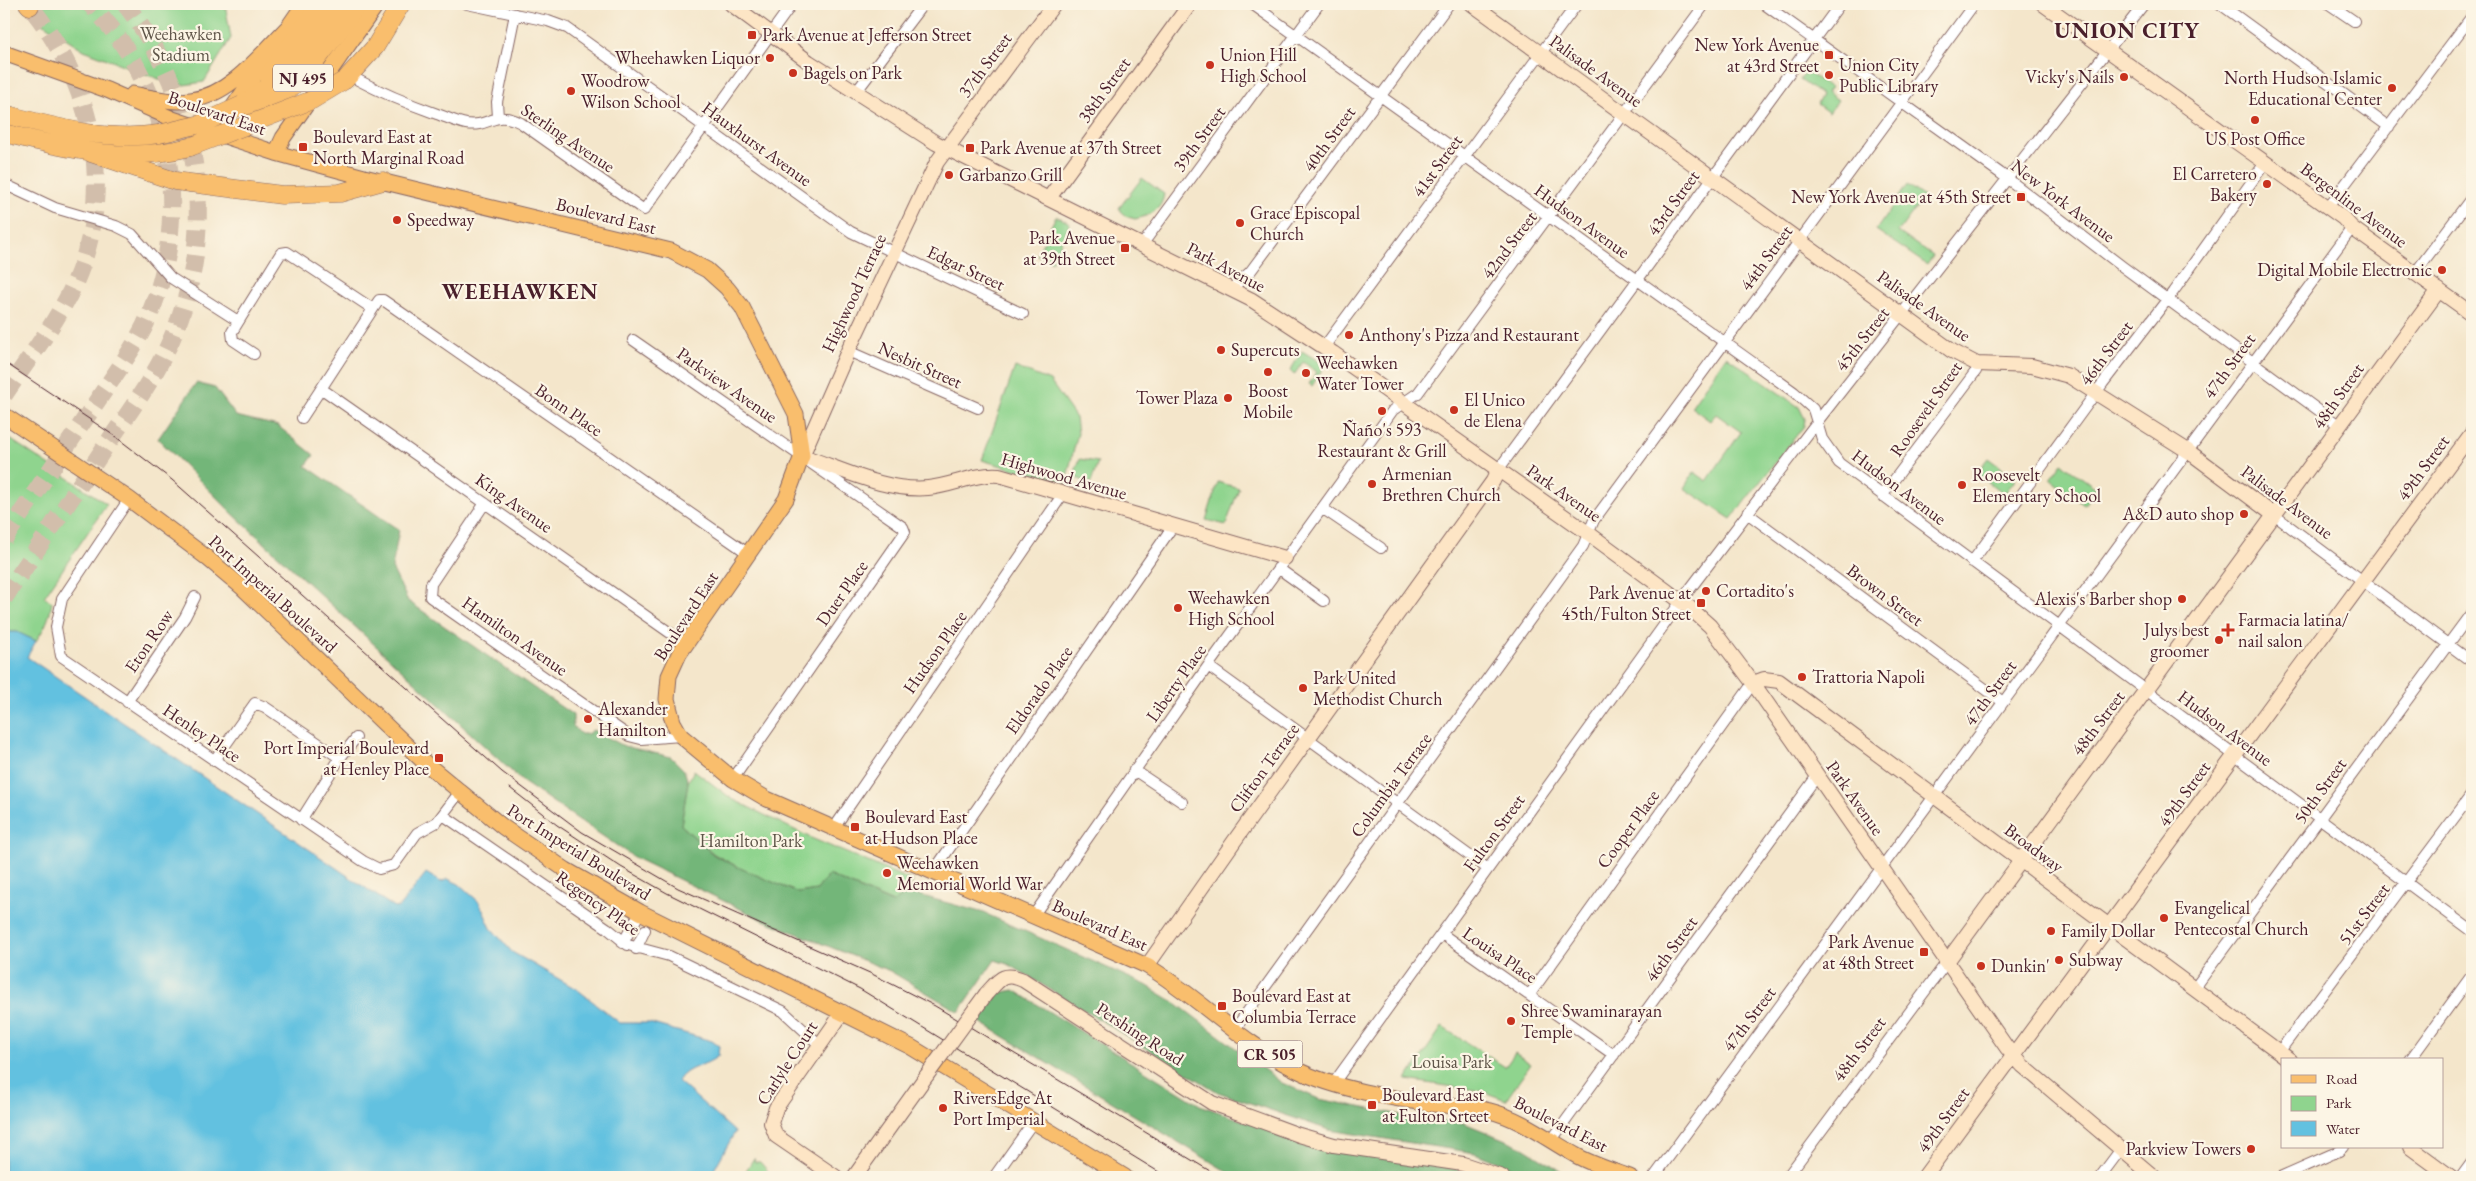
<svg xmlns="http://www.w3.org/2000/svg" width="2476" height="1181" viewBox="0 0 2476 1181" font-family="'EB Garamond',serif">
<rect width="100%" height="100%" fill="#fcf5e5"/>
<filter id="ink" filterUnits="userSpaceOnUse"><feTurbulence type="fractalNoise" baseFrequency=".02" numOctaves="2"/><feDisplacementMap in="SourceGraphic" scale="10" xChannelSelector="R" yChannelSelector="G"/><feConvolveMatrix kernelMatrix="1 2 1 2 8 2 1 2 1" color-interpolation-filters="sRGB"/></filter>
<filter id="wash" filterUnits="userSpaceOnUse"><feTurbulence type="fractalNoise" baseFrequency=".0096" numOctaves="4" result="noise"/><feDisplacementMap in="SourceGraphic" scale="20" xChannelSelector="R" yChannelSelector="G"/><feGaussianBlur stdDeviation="1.12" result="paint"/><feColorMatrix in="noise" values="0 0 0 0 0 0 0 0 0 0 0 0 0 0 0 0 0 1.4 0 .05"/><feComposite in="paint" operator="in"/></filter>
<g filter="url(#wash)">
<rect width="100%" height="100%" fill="#f4e6cb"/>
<path fill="#8fd48e" stroke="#6c7a5c" d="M44,4H225L231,38L204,82L177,86L84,50L33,17Z
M1806,71L1831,88L1827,92L1838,100L1829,113L1817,104L1822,95L1800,80Z
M1142,178L1164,194C1162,210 1150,216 1135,219L1125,216L1119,208Z
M1907,185L1924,197L1898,232L1933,256L1927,265L1876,230Z
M1056,216L1070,223L1052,262L1037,255Z
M1302,351L1325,365L1312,386L1309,384L1317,372L1303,362L1294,375L1290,371Z
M1726,356L1799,407L1805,419L1804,426L1731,519L1684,488L1694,472L1707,481L1741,432L1716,414L1710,421L1691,407Z
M1015,367L1050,381L1076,418L1078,433L1065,485L982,460Z
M4,435L107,504L44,597L52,602C50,617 45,628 36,641L17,632H4Z
M1988,458L2016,479L2004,494L1976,473Z
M1080,459L1098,462L1091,483L1073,477Z
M2062,463L2096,488L2084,505L2050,479Z
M1218,482L1239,488L1226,525L1206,520Z
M694,770L732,799L811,838L913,881L908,892L893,903L828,875L817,890L798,893L740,868L714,854L681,825L688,782Z
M1442,1027L1505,1067L1515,1053L1531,1064L1506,1100L1481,1091L1406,1080Z
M754,1158L755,1162H760L773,1177H742Z"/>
<path fill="#73b679" stroke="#5e6a52" d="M196,383L215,388L236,416L278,426L314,455L306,466L399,530L392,568L408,601L573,715V726L581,734H587L593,730L624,746L671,757L684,770L688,782L681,825L714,855L740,868L798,893L817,890L828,875L892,903L908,892L984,913L1146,985L1177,1004L1282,1083L1319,1099L1406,1116L1464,1123L1523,1147L1571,1177H1534L1475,1153L1329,1130L1218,1092L1010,965L995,960L959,1012L890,971L763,920L635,858L523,782L232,513L158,439Z
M1014,990L1200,1105L1241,1120L1461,1170L1483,1177H1236L980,1022L998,993Z"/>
<path fill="#62c1e0" stroke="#567086" d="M4,632H17L36,641L27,657L395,908L399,907L426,873L441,882L448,879L459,884L479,902L491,928L512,952L578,990L620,1023H649L712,1041L719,1046L718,1056C705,1067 687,1066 678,1081L735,1132L710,1177H4Z"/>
</g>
<g filter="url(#ink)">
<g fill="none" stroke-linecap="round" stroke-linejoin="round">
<path stroke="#d2beab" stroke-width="18" stroke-dasharray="18 9" stroke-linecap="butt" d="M4,395C26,362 52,329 70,293C118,196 96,89 30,6
M4,539C33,496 62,453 91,410C109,383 129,356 144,327C195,220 173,88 90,4
M4,598C37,549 70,500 103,450C124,419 147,389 164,355C222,241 203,103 125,4"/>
<defs>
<path id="street" d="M467,4L548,21L567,28L851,232L1023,314
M1252,4L1794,392L1813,409L1822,439L1839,463L2472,931
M1764,4L2000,173L2123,267L2340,426
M2220,4L2389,127
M2329,4L2354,21
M358,80C384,94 409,104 437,114C446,117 456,122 466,124C490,128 494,109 521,123L644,210L792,4
M856,92L923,4
M498,117L497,102L515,14
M4,184L55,208L116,226L132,234L171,278L238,321
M2328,207L2472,16
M1142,245L1319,4
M2415,273L2472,197
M1230,290L1250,272L1449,4
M633,340L903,527L905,532L733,779
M1324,347L1577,4
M848,351L978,408
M254,354L233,340L232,332L281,253L287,252L373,309
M322,389L686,644
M302,418L373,309L379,300H383L749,554
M1498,470L1840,4
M1882,496L1976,371L1977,364
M129,499L62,599L56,627L61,656L363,861L379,869L394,865L417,833L437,822L459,793
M485,503L431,584L430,597L629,736L641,739L681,736
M1322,508L1381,548
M1747,513L2003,702
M2274,515L2472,662
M1972,562L2103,383L2173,292L2265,163
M1278,568L1324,601
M1208,666L1488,869
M127,702L185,617L195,597
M214,761L255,703L265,707L340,758
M1134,770L1182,802
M443,815L607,928L628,945L669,956L783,1011L820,1045
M301,820L340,758L356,738
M834,828L1063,494
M933,872L1173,526
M1033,916L1208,666L1393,410L1418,393L1705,4
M1442,934L1614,1055
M623,943L640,912
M636,949L645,930
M2194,989L2472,612
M1530,994L1753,683
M1235,1029L1583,546L1594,520L1974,4
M2279,1052L2472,794
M2410,1060L2472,975
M1333,1084L1690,589L1817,422L2144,4
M1551,1141L1817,776
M994,1177L1033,1122
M1654,1177L2352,228
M1787,1177L1946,963
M2100,1177L2121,1149
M2280,1177L2339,1151L2343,1147
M2461,1177L2472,1162"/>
<path id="secondary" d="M731,4L809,62L936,143L1252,300L1333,353L1588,533L1690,608L1710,626L1753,683L2007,1048L2023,1066L2154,1177
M1054,4L937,162L848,351L802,456C842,469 886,492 928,488C952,486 975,473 999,475L1285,558
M1472,4L1952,351L1977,364L2032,366L2069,376L2188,451L2274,515
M2043,4L2343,218L2352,228L2472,314
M1049,198L1190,4
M1753,683L1764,679L1779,681L2290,1060
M1946,963L2439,290
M1147,966L1235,840L1493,481L1498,470
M986,994C999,980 1003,971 1023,980L1212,1103L1299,1135L1334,1145L1463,1164L1502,1177
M2410,1147L2451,1177
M836,1177L776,1136L771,1123L776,1108L843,1012
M854,1177L927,1075
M1924,1177L2472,433"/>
<path id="primary" d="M4,53L107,90L173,119L276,153L364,177L671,251L707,270L727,288L742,307L796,414L802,456L786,499L679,654L669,676L667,699L673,722L681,736L733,779L767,799L1147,966C1199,997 1242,1044 1297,1070C1336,1089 1390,1098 1433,1104C1451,1106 1472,1106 1490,1111C1522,1119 1548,1140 1577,1156C1594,1165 1612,1171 1630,1177
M133,94C152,98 172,103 191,100C231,95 262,53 289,26
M231,110L304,4
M276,153L283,138L377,4
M4,415L129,499L206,557L243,588L423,761L503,827L566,870L640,912L911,1047L1125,1177"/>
<path id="highway" d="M28,4L30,6
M268,76L321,4
M345,80L375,47L401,4
M242,105C284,79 310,44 339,4
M4,114C55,127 106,142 159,134
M251,120C301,86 324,52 358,4
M4,133C69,149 123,164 190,147
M91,153L175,181L282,195L340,193L383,181"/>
</defs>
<use href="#street" stroke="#866563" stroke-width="12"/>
<use href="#secondary" stroke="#866563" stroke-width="16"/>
<use href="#primary" stroke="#866563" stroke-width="17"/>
<use href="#highway" stroke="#866563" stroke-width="19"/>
<use href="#street" stroke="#fff" stroke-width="10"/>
<use href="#secondary" stroke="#fde5c5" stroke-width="14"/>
<use href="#primary" stroke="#f9be6d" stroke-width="15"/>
<use href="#highway" stroke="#f9be6d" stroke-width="18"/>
<path stroke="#4a1f2b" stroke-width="1" d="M4,362L116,437L172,480L502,772L582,832L678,888L872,974L935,1006L1220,1177
M510,788L557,825L621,867L667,893L860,989L1167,1177"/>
<defs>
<path id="secondary-bridge" d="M927,1075L986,994"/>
<path id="highway-bridge" d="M159,134L201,124L242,105
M190,147L312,100L345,80"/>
</defs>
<use href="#secondary-bridge" stroke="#866563" stroke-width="16" stroke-linecap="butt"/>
<use href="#highway-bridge" stroke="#866563" stroke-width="19" stroke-linecap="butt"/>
<use href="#secondary-bridge" stroke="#fde5c5" stroke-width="14"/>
<use href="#highway-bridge" stroke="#f9be6d" stroke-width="18"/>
</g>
</g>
<g fill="#c8321e" stroke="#fcf5e5" stroke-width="2">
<rect x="747" y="30" width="10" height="10" rx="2.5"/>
<rect x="1824" y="50" width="10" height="10" rx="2.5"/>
<circle cx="770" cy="58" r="5"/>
<circle cx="1210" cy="65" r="5"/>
<circle cx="793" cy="73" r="5"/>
<circle cx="1829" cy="75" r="5"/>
<circle cx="2124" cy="77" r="5"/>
<circle cx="2392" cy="88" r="5"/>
<circle cx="571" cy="91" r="5"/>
<circle cx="2255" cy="120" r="5"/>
<rect x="298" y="142" width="10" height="10" rx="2.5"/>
<rect x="965" y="143" width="10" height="10" rx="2.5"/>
<circle cx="949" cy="175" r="5"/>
<circle cx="2267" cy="184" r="5"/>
<rect x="2016" y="192" width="10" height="10" rx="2.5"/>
<circle cx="397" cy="220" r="5"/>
<circle cx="1240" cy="223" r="5"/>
<rect x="1120" y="243" width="10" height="10" rx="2.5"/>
<circle cx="2442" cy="270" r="5"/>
<circle cx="1349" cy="335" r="5"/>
<circle cx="1221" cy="350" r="5"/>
<circle cx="1268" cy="372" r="5"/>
<circle cx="1306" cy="373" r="5"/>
<circle cx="1228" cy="398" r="5"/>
<circle cx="1454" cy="410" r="5"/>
<circle cx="1382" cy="411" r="5"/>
<circle cx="1372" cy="484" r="5"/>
<circle cx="1962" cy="485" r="5"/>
<circle cx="2244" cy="514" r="5"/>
<circle cx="1706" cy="591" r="5"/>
<circle cx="2182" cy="599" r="5"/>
<rect x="1696" y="598" width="10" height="10" rx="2.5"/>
<circle cx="1178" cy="608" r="5"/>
<path d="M2225.5 622.5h5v5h5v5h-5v5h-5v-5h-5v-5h5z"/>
<circle cx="2219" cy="640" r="5"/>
<circle cx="1802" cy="677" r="5"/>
<circle cx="1303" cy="688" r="5"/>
<circle cx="588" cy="719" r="5"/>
<rect x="434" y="753" width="10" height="10" rx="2.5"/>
<rect x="850" y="822" width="10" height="10" rx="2.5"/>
<circle cx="887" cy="873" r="5"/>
<circle cx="2164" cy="918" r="5"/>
<circle cx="2051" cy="931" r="5"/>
<rect x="1919" y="947" width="10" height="10" rx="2.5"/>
<circle cx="2059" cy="960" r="5"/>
<circle cx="1981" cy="966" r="5"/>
<rect x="1217" y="1001" width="10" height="10" rx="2.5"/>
<circle cx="1511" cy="1021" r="5"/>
<rect x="1367" y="1100" width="10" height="10" rx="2.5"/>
<circle cx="943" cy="1108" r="5"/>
<circle cx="2251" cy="1149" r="5"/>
</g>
<g text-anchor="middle" stroke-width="4.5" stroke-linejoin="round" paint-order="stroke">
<g fill="#fcf5e5" stroke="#7f5f63" stroke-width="1">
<rect x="273" y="64.5" width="60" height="27" rx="4"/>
<rect x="1237.5" y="1040.5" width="65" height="27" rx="4"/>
</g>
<g font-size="16" font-weight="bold" fill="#4a1f2b">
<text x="303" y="84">NJ 495</text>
<text x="1270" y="1060">CR 505</text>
</g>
<g font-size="18" fill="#5f5549" stroke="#fcf5e5">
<text x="181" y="40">Weehawken<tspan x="181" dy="21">Stadium</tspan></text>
<text x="751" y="847">Hamilton Park</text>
<text x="1452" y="1068">Louisa Park</text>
</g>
<g font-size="18" fill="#4a1f2b" stroke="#fcf5e5" text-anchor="start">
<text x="762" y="41">Park Avenue at Jefferson Street</text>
<text x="1819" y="51" text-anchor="end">New York Avenue<tspan x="1819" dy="21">at 43rd Street</tspan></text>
<text x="1220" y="61">Union Hill<tspan x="1220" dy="21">High School</tspan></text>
<text x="760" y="64" text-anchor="end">Wheehawken Liquor</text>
<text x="1839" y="71">Union City<tspan x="1839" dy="21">Public Library</tspan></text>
<text x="803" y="79">Bagels on Park</text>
<text x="2114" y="83" text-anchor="end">Vicky's Nails</text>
<text x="2382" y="84" text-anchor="end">North Hudson Islamic<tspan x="2382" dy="21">Educational Center</tspan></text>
<text x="581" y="87">Woodrow<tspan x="581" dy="21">Wilson School</tspan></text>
<text x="313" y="143">Boulevard East at<tspan x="313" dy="21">North Marginal Road</tspan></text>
<text x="2255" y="145" text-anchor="middle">US Post Office</text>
<text x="980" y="154">Park Avenue at 37th Street</text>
<text x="2257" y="180" text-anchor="end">El Carretero<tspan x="2257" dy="21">Bakery</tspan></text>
<text x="959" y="181">Garbanzo Grill</text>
<text x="2011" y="203" text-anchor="end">New York Avenue at 45th Street</text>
<text x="1250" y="219">Grace Episcopal<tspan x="1250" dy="21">Church</tspan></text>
<text x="407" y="226">Speedway</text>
<text x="1115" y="244" text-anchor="end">Park Avenue<tspan x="1115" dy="21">at 39th Street</tspan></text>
<text x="2432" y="276" text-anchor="end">Digital Mobile Electronic</text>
<text x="1359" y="341">Anthony's Pizza and Restaurant</text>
<text x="1231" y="356">Supercuts</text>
<text x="1316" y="369">Weehawken<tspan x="1316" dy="21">Water Tower</tspan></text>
<text x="1268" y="397" text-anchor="middle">Boost<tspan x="1268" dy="21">Mobile</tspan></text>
<text x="1218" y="404" text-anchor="end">Tower Plaza</text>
<text x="1464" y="406">El Unico<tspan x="1464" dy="21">de Elena</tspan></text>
<text x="1382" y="436" text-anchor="middle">Ñaño's 593<tspan x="1382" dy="21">Restaurant &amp; Grill</tspan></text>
<text x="1382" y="480">Armenian<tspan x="1382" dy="21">Brethren Church</tspan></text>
<text x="1972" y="481">Roosevelt<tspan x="1972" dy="21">Elementary School</tspan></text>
<text x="2234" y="520" text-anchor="end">A&amp;D auto shop</text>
<text x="1716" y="597">Cortadito's</text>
<text x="1691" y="599" text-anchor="end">Park Avenue at<tspan x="1691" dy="21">45th/Fulton Street</tspan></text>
<text x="1188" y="604">Weehawken<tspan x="1188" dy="21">High School</tspan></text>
<text x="2172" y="605" text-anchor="end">Alexis's Barber shop</text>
<text x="2238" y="626">Farmacia latina/<tspan x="2238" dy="21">nail salon</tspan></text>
<text x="2209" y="636" text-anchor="end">Julys best<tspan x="2209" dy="21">groomer</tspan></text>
<text x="1812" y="683">Trattoria Napoli</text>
<text x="1313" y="684">Park United<tspan x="1313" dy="21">Methodist Church</tspan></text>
<text x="598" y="715">Alexander<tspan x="598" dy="21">Hamilton</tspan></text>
<text x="429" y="754" text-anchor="end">Port Imperial Boulevard<tspan x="429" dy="21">at Henley Place</tspan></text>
<text x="865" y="823">Boulevard East<tspan x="865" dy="21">at Hudson Place</tspan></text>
<text x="897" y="869">Weehawken<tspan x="897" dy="21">Memorial World War</tspan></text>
<text x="2174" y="914">Evangelical<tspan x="2174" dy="21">Pentecostal Church</tspan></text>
<text x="2061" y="937">Family Dollar</text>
<text x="1914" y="948" text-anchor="end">Park Avenue<tspan x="1914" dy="21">at 48th Street</tspan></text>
<text x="2069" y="966">Subway</text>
<text x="1991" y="972">Dunkin'</text>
<text x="1232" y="1002">Boulevard East at<tspan x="1232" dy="21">Columbia Terrace</tspan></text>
<text x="1521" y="1017">Shree Swaminarayan<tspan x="1521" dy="21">Temple</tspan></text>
<text x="1382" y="1101">Boulevard East<tspan x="1382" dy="21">at Fulton Srteet</tspan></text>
<text x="953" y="1104">RiversEdge At<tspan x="953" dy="21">Port Imperial</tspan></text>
<text x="2241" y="1155" text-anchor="end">Parkview Towers</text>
</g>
<g font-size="18" fill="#4a1f2b" stroke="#fcf5e5">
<text transform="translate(985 65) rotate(-53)" y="6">37th Street</text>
<text transform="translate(1596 71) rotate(36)" y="6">Palisade Avenue</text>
<text transform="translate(1104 90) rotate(-54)" y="6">38th Street</text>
<text transform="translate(217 113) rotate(19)" y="6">Boulevard East</text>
<text transform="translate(568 138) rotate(34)" y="6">Sterling Avenue</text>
<text transform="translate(1199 139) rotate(-54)" y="6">39th Street</text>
<text transform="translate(1329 139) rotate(-54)" y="6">40th Street</text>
<text transform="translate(757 144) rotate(36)" y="6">Hauxhurst Avenue</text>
<text transform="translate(1437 166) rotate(-54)" y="6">41st Street</text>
<text transform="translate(2063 201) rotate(37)" y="6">New York Avenue</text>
<text transform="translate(1673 203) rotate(-54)" y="6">43rd Street</text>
<text transform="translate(2354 205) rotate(37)" y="6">Bergenline Avenue</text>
<text transform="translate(606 216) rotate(14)" y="6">Boulevard East</text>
<text transform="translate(1582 221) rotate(36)" y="6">Hudson Avenue</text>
<text transform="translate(1509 245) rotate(-53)" y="6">42nd Street</text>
<text transform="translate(1766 258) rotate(-54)" y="6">44th Street</text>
<text transform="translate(1226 267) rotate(28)" y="6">Park Avenue</text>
<text transform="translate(966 268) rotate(25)" y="6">Edgar Street</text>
<text transform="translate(854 293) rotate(-65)" y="6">Highwood Terrace</text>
<text transform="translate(1924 306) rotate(35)" y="6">Palisade Avenue</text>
<text transform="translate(1862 339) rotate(-52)" y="6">45th Street</text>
<text transform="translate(2106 353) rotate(-53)" y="6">46th Street</text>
<text transform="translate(920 365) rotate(24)" y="6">Nesbit Street</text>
<text transform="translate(2229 366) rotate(-54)" y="6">47th Street</text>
<text transform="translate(727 385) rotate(35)" y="6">Parkview Avenue</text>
<text transform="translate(2338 396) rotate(-55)" y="6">48th Street</text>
<text transform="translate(1926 409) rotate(-55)" y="6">Roosevelt Street</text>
<text transform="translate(569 410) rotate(35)" y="6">Bonn Place</text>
<text transform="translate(2423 468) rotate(-54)" y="6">49th Street</text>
<text transform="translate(1064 476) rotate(16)" y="6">Highwood Avenue</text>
<text transform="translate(1899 487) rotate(37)" y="6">Hudson Avenue</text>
<text transform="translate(1564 493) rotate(35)" y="6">Park Avenue</text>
<text transform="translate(2287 502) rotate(37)" y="6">Palisade Avenue</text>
<text transform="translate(514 503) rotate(35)" y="6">King Avenue</text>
<text transform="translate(842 593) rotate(-55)" y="6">Duer Place</text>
<text transform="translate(273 594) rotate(42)" y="6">Port Imperial Boulevard</text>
<text transform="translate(1885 595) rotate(37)" y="6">Brown Street</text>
<text transform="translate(686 616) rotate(-57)" y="6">Boulevard East</text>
<text transform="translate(515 636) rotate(35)" y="6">Hamilton Avenue</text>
<text transform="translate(149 641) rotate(-56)" y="6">Eton Row</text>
<text transform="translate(935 652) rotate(-55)" y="6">Hudson Place</text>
<text transform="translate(1176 683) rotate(-55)" y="6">Liberty Place</text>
<text transform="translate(1039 690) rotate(-55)" y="6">Eldorado Place</text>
<text transform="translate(1990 693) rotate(-54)" y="6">47th Street</text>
<text transform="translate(2098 723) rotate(-53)" y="6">48th Street</text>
<text transform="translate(2225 728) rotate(37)" y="6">Hudson Avenue</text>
<text transform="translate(202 733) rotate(34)" y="6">Henley Place</text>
<text transform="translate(1264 768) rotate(-54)" y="6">Clifton Terrace</text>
<text transform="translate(1391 785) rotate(-54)" y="6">Columbia Terrace</text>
<text transform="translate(2320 791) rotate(-54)" y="6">50th Street</text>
<text transform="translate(2184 794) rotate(-54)" y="6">49th Street</text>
<text transform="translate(1855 798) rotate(55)" y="6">Park Avenue</text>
<text transform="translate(1628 829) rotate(-54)" y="6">Cooper Place</text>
<text transform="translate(1494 833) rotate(-54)" y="6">Fulton Street</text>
<text transform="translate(2034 848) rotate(37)" y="6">Broadway</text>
<text transform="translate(579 852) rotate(32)" y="6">Port Imperial Boulevard</text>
<text transform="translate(598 903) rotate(35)" y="6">Regency Place</text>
<text transform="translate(2364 914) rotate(-53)" y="6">51st Street</text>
<text transform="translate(1100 925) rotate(24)" y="6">Boulevard East</text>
<text transform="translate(1671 949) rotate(-54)" y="6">46th Street</text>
<text transform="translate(1500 955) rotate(34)" y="6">Louisa Place</text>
<text transform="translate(1749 1019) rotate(-53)" y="6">47th Street</text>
<text transform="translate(1140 1034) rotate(33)" y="6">Pershing Road</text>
<text transform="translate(1859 1049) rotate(-53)" y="6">48th Street</text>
<text transform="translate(787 1063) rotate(-57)" y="6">Carlyle Court</text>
<text transform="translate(1943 1120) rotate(-54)" y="6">49th Street</text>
<text transform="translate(1561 1124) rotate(27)" y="6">Boulevard East</text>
</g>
<g font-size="22" font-weight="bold" letter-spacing="1" fill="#4a1f2b" stroke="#fcf5e5">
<text x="2127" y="38">UNION CITY</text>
<text x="520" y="299">WEEHAWKEN</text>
</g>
</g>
<rect width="2476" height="1181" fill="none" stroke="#fcf5e5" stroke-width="20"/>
<rect x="2281" y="1058" width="162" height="90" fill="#fcf5e5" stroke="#b59f9b"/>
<rect x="2291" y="1075" width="25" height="8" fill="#f9be6d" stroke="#b59f9b"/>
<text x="2326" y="1084" font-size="15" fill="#4a1f2b">Road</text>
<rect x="2291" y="1096" width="25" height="15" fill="#8fd48e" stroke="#b59f9b"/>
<text x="2326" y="1108" font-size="15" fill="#4a1f2b">Park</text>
<rect x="2291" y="1121" width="25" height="15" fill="#62c1e0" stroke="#b59f9b"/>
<text x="2326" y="1134" font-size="15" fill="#4a1f2b">Water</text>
</svg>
